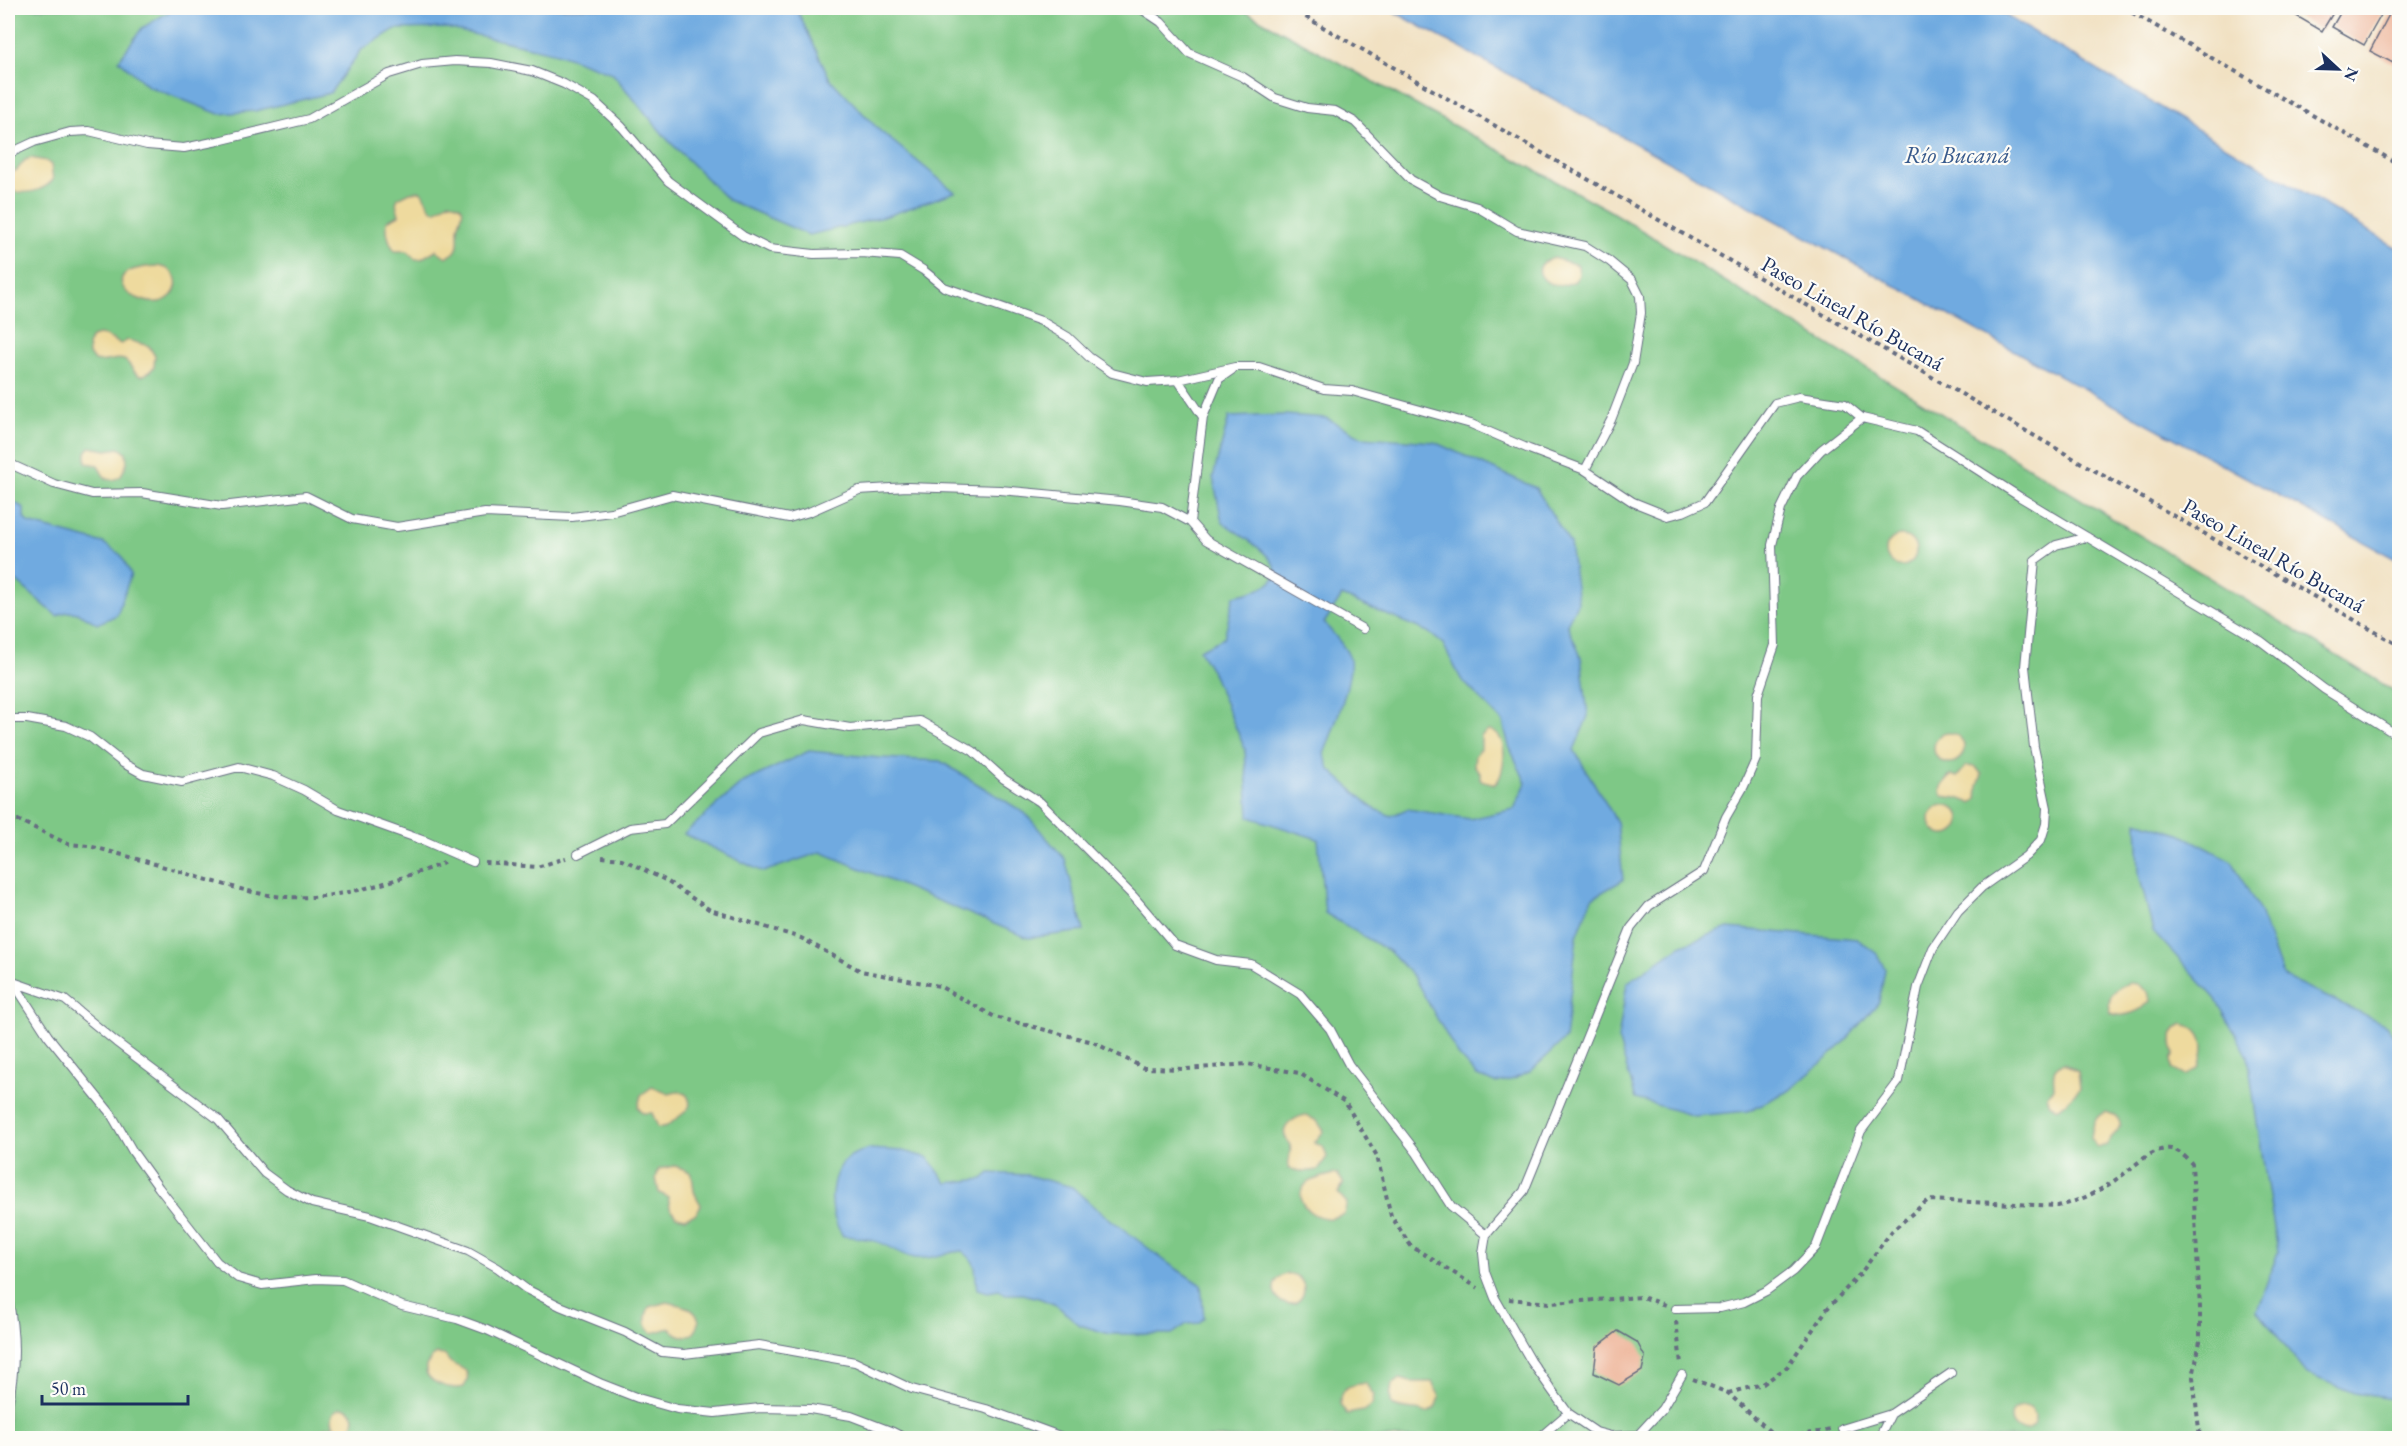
<svg xmlns="http://www.w3.org/2000/svg" width="2407" height="1446" viewBox="0 0 2407 1446" font-family="'EB Garamond',serif">
<rect width="100%" height="100%" fill="#fdfcf7"/>
<filter id="ink" filterUnits="userSpaceOnUse"><feTurbulence type="fractalNoise" baseFrequency=".0167" numOctaves="2"/><feDisplacementMap in="SourceGraphic" scale="12" xChannelSelector="R" yChannelSelector="G"/><feConvolveMatrix kernelMatrix="1 2 1 2 8 2 1 2 1" color-interpolation-filters="sRGB"/></filter>
<filter id="wash" filterUnits="userSpaceOnUse"><feTurbulence type="fractalNoise" baseFrequency=".008" numOctaves="4" result="noise"/><feDisplacementMap in="SourceGraphic" scale="24" xChannelSelector="R" yChannelSelector="G"/><feGaussianBlur stdDeviation="1.35" result="paint"/><feColorMatrix in="noise" values="0 0 0 0 0 0 0 0 0 0 0 0 0 0 0 0 0 1.4 0 .05"/><feComposite in="paint" operator="in"/></filter>
<g filter="url(#wash)">
<rect width="100%" height="100%" fill="#f1e1c2"/>
<path fill="#7ec886" stroke="#4c7c72" stroke-width="1.5" d="M8,8H1239L1610,211L2399,694V1438H8Z"/>
<path fill="#eeda9e" stroke="#84847e" stroke-width="1.5" d="M31,158L46,161L51,165L53,180C44,191 25,195 12,191L8,186V174L17,170L25,160Z
M421,191L431,209L435,211L449,202C473,206 458,217 458,230C458,242 461,253 446,257L436,250L421,259H415L407,251H395C388,242 386,233 387,221L399,215L396,203L398,198L410,192Z
M1554,258L1578,265L1579,275L1575,281C1547,296 1523,265 1554,258Z
M155,266C192,267 178,317 137,298C131,296 126,293 123,287C114,269 145,267 155,266Z
M98,335L105,336L121,344L128,340L149,346L155,356L154,367C135,389 134,364 124,360C114,357 105,364 94,361L89,354L88,343L92,337Z
M90,447L107,450L119,448L126,452L127,463L121,476C108,485 103,477 98,465L86,463V452Z
M1886 551a15 15 0 1 1 30 0a15 15 0 1 1-30 0Z
M1488,731C1511,731 1505,777 1495,784L1480,780V773L1474,765L1475,755L1481,749V736Z
M1934 748a15 15 0 1 1 30 0a15 15 0 1 1-30 0Z
M1966,766L1976,767L1982,775L1978,786L1977,800L1971,803L1958,798L1942,796C1939,788 1945,779 1952,775L1957,777Z
M1930 820a15 15 0 1 1 30 0a15 15 0 1 1-30 0Z
M2130,983L2137,984L2148,992L2150,1001C2142,1011 2123,1019 2111,1013C2105,998 2115,987 2130,983Z
M2183,1024C2206,1030 2206,1050 2198,1068L2185,1076L2172,1069L2171,1059L2174,1055C2172,1042 2168,1031 2183,1024Z
M2064,1063L2078,1071L2080,1088L2061,1107L2056,1109L2049,1102L2047,1096L2054,1088C2054,1077 2050,1067 2064,1063Z
M652,1087L669,1094L680,1091L686,1094C696,1108 684,1112 675,1120C668,1125 666,1128 658,1127L652,1113H642L638,1107L641,1095Z
M2106,1112L2117,1116L2121,1126C2117,1134 2110,1136 2107,1145L2097,1148L2091,1139C2092,1128 2094,1115 2106,1112Z
M1306,1115L1317,1121L1324,1131L1314,1143L1323,1146L1327,1157L1318,1170L1301,1172L1288,1168L1291,1145C1289,1142 1286,1140 1285,1136C1281,1125 1298,1116 1306,1115Z
M675,1166C696,1173 691,1172 694,1191C695,1195 699,1201 701,1205L696,1214L685,1218L676,1216L670,1208L668,1197L659,1193L656,1178L659,1169Z
M1333,1174L1338,1175L1344,1183L1338,1193L1347,1203L1344,1214C1339,1216 1331,1219 1326,1218C1309,1217 1291,1198 1307,1183C1309,1180 1328,1176 1333,1174Z
M1274 1289a15 15 0 1 1 30 0a15 15 0 1 1-30 0Z
M667,1302C679,1305 694,1306 699,1320L695,1332C686,1339 678,1337 670,1328L653,1333C643,1327 645,1316 649,1307Z
M437,1354L444,1355C447,1357 448,1360 450,1362C458,1369 475,1367 464,1387C453,1391 423,1383 426,1366L432,1357Z
M1400,1379L1411,1382H1432L1440,1397L1436,1408L1427,1413C1414,1407 1404,1412 1392,1405L1390,1397L1392,1384Z
M1365,1383L1374,1395L1372,1405L1363,1411L1347,1414L1340,1404C1339,1387 1350,1385 1365,1383Z
M2011 1418a12 12 0 1 1 24 0a12 12 0 1 1-24 0Z
M332 1419a11 11 0 1 1 22 0a11 11 0 1 1-22 0Z
M332,1426L343,1434L363,1430L369,1438H318C318,1429 324,1427 332,1426Z"/>
<path fill="#6faae0" stroke="#456c9f" stroke-width="1.5" fill-rule="evenodd" d="M175,8H796L830,79L879,130L955,192L887,216L809,235L728,200L667,139L612,73L557,53L446,28L395,29L361,50L330,93L255,111L219,114L148,86L119,60L142,28Z
M1387,8H1993L2399,249V561Z
M1285,415L1326,418L1362,437L1434,442L1536,488L1570,544L1578,602L1567,624L1581,657L1588,716L1574,750L1617,822L1623,880L1592,898L1577,936L1565,1039L1531,1071L1514,1079L1496,1083L1477,1076L1458,1055L1413,976L1390,952L1325,913L1318,839L1249,817L1245,749L1210,668L1199,650L1224,638L1234,596C1317,580 1257,546 1222,522L1213,477L1229,417ZM1342,596L1428,632L1443,644L1461,679L1503,722L1509,746L1526,783L1514,809L1470,819L1407,809L1391,816L1373,808L1330,770L1324,754C1331,735 1356,673 1349,656C1343,643 1333,633 1324,623Z
M8,499L24,508V518L28,523L103,543L121,555L131,574L117,615L97,624C84,615 72,607 57,616L8,574Z
M809,751L880,758L940,761L1025,813L1065,859L1084,931L1028,938L821,852L763,872L684,834L742,783Z
M2137,821L2180,834L2232,861L2260,912L2283,976L2386,1025L2399,1043V1400L2354,1393L2307,1374L2257,1310L2278,1252L2256,1116L2248,1056L2215,998L2153,931L2139,874Z
M1728,928L1857,939L1877,954L1885,969L1879,1002L1842,1045L1790,1090L1748,1111L1694,1116L1636,1099L1618,1039L1627,983L1680,946Z
M870,1149L903,1151L928,1158L947,1183L983,1179L990,1173L1027,1175L1072,1187L1093,1206L1169,1264L1201,1285L1204,1318L1198,1323L1187,1324L1172,1334H1109L1080,1325L1056,1305L1039,1298L1022,1294H1005L999,1290L988,1292L977,1289C974,1271 980,1264 962,1251C946,1252 931,1260 915,1258C903,1256 896,1250 885,1245C873,1239 856,1237 843,1236C828,1215 827,1176 848,1158C854,1153 862,1151 870,1149Z"/>
<g id="blocks">
<path fill="#edb194" d="M2296,8H2336L2322,31L2293,14Z
M2343,8H2385L2364,45L2332,27Z
M2392,9L2400,13V56L2395,64L2370,51Z
M1618,1331L1637,1342L1645,1357L1642,1371L1619,1385L1594,1373L1597,1347Z"/>
</g>
</g>
<g filter="url(#ink)">
<use href="#blocks" fill-opacity="0" stroke="#666d81" stroke-width="1.5"/>
<g fill="none" stroke-linecap="round" stroke-linejoin="round">
<defs>
<path id="lane" d="M1140,8L1161,22L1189,53L1243,77L1275,98L1307,108L1335,111L1355,122L1411,180L1440,196L1477,207L1517,231L1585,246L1609,261L1632,280L1640,296L1641,313L1633,363L1611,420L1585,470
M8,154L34,142L70,132L89,131L147,145L184,148L218,141L309,119L389,74L422,64L455,61L491,63L532,71L564,84L594,101L622,127L668,181L743,236L769,249L814,254L862,253L900,256L923,270L944,287L1041,321L1068,337L1089,357L1112,373L1147,382L1178,380L1235,367H1259L1324,389L1352,391L1471,424L1529,449L1585,470L1633,502L1668,516L1683,512L1705,502L1775,403L1799,397L1845,404L1862,418L1821,450L1797,476L1781,509L1772,545L1775,645L1758,695L1756,759L1744,786L1726,817L1704,871L1649,906L1631,928L1524,1191L1486,1235L1483,1253L1485,1272L1495,1298L1531,1361L1568,1413L1596,1432L1611,1436L1638,1435L1662,1409L1682,1375
M1232,370L1219,379L1203,417L1190,522L1206,540L1363,629
M1178,380L1203,417
M1862,418L1917,431L2020,497L2261,641L2324,689L2400,737
M8,463L54,484L92,494L142,493L222,506L306,496L352,519L397,527L485,513L572,517L611,512L672,495L789,518L809,512L859,490L907,487L1000,490L1120,501L1162,507L1190,522
M8,719H27L66,726L90,737L123,763L143,774L182,782L239,767L273,776L304,790L338,810L425,841L473,862
M578,854L630,828L665,824L759,733L804,720L850,728L920,721L973,751L1004,779L1040,802L1134,897L1175,945L1216,960L1251,964L1300,994L1330,1029L1349,1065L1417,1153L1451,1206L1486,1235
M8,975L13,982L11,995L8,999
M13,982L65,1000L116,1042L218,1119L264,1173L287,1190L312,1203L370,1216L468,1251L498,1268L526,1289L560,1306L625,1332L662,1352L684,1354L759,1345L855,1362L912,1389L986,1409L1065,1438
M13,982L48,1036L111,1114L133,1152L159,1188L217,1262L238,1278L262,1285L316,1279L343,1280L402,1306L457,1319L487,1330L602,1384L638,1398L677,1409L715,1413L760,1408L810,1409L851,1416L893,1432L905,1438
M8,1298C16,1334 16,1369 8,1404
M1675,1309L1720,1308L1744,1302L1766,1291L1793,1271L1816,1247L1861,1131L1899,1081L1918,987L1933,948L1958,911L1982,887L2026,856L2041,840L2046,824L2047,808L2034,747L2025,667L2035,560L2056,545L2087,537
M1842,1429L1891,1414L1951,1373
M1539,1438L1568,1413
M1879,1438L1891,1414"/>
</defs>
<use href="#lane" stroke="#666d81" stroke-width="10"/>
<path stroke="#666d81" stroke-width="4" stroke-dasharray="4.5 4.5" stroke-linecap="butt" d="M1290,8L2400,646
M2124,8L2400,165
M8,819L18,820L68,844L89,846C128,856 166,867 204,879C227,885 251,893 275,896C333,903 391,882 444,863
M602,857L622,859L665,880L710,910L801,938L861,971L939,986L995,1017L1093,1042L1144,1068L1187,1069L1247,1064L1299,1073L1345,1102L1377,1156L1391,1216L1411,1246L1478,1288
M485,863L537,867L566,858
M1509,1299L1550,1303L1642,1297L1665,1305
M1676,1321L1681,1364
M1693,1379L1728,1393L1777,1438
M1728,1393L1763,1384L1787,1367L1827,1309L1860,1274L1892,1231L1928,1200L2058,1206C2081,1201 2102,1190 2121,1176C2135,1166 2147,1152 2165,1149C2176,1147 2185,1156 2192,1164L2200,1308V1341L2193,1377L2200,1438
M1781,1438L1831,1430"/>
<use href="#lane" stroke="#fff" stroke-width="8"/>
</g>
</g>
<g text-anchor="middle" stroke-width="4.5" stroke-linejoin="round" paint-order="stroke">
<g font-size="22" fill="#1b2f5e" stroke="#fdfcf7">
<text transform="translate(1853 313) rotate(30)" y="8">Paseo Lineal Río Bucaná</text>
<text transform="translate(2274 555) rotate(30)" y="8">Paseo Lineal Río Bucaná</text>
</g>
<g font-size="24" font-style="italic" fill="#385a8c" stroke="#fdfcf7">
<text x="1957" y="163">Río Bucaná</text>
</g>
</g>
<rect width="2407" height="1446" fill="none" stroke="#fdfcf7" stroke-width="30"/>
<g transform="translate(2338 69) rotate(112)" stroke="#fdfcf7" stroke-width="4.5" paint-order="stroke">
<path d="M0-4.5L10 22L0 15L-10 22Z" fill="#1b2f5e"/>
<text y="-9" font-size="16" font-weight="bold" text-anchor="middle" fill="#1b2f5e">N</text>
</g>
<path d="M42 1395v9h146v-9" fill="none" stroke="#1b2f5e" stroke-width="3"/>
<text x="51" y="1395" font-size="18" fill="#1b2f5e" stroke="#fdfcf7" stroke-width="4.5" paint-order="stroke">50 m</text>
</svg>
